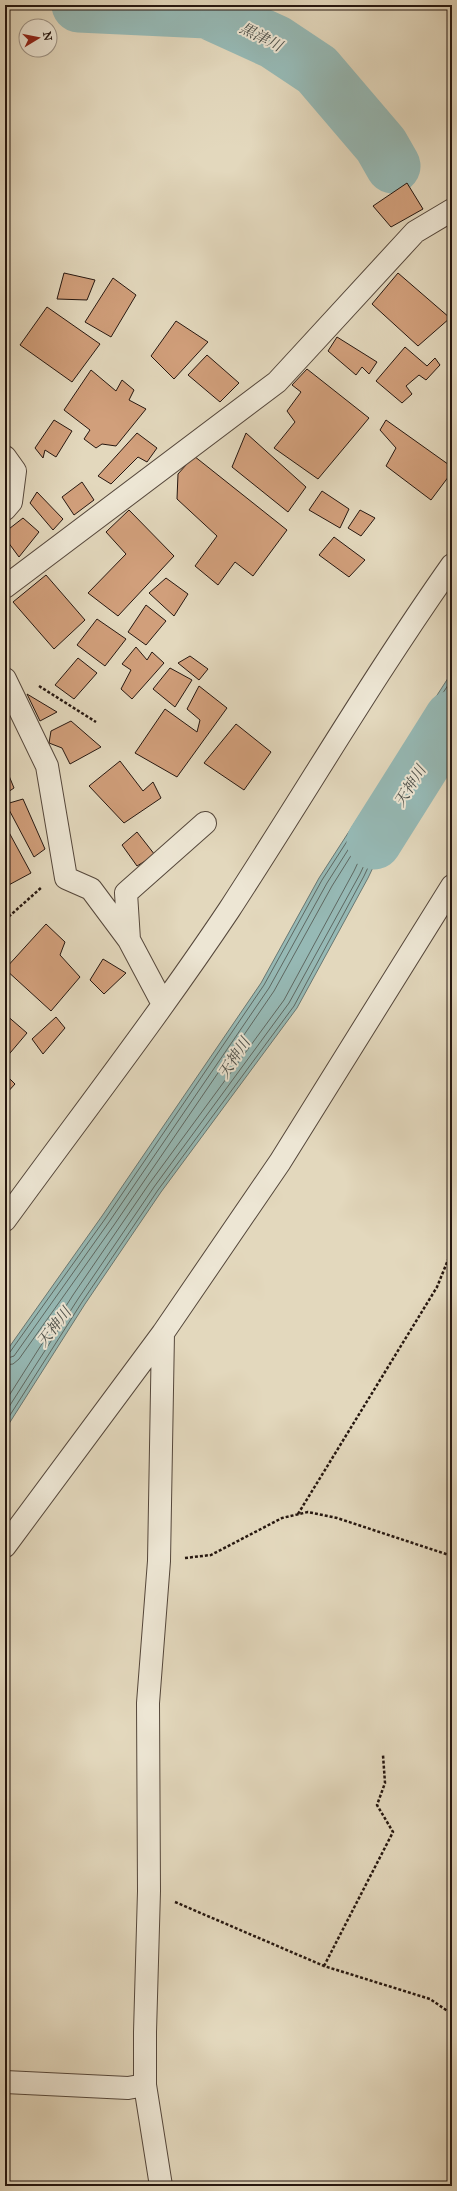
<svg xmlns="http://www.w3.org/2000/svg" width="457" height="2191" viewBox="0 0 457 2191" font-family="'IM FELL Great Primer','Noto Serif JP',serif">
<rect width="100%" height="100%" fill="#e3d8bd"/>
<filter id="stains"><feTurbulence type="fractalNoise" baseFrequency=".005" numOctaves="4"/><feColorMatrix values="0 0 0 0 .2 0 0 0 0 .09 0 0 0 0 .02 0 0 0 .5 -.17"/></filter>
<radialGradient id="worn" r=".72"><stop offset=".6" stop-color="#630" stop-opacity="0"/><stop offset="1" stop-color="#630" stop-opacity=".3"/></radialGradient>
<path fill="#96b9b5" stroke="#697873" d="M452,672V701L368,878L297,1008L161,1192L85,1304L5,1430V1353L102,1216L261,983L319,878Z"/>
<g fill="none" stroke-linecap="round" stroke-linejoin="round">
<path stroke="#5e6862" stroke-width="1" d="M5,1354L10,1352L105,1219L264,985L322,880L452,679
M5,1359L14,1356L109,1222L269,988L327,883L419,738L422,737L423,739L360,874L289,1003L154,1187L78,1299L5,1413
M5,1365L13,1364L19,1359L114,1225L274,991L332,886L377,814L380,813V816L354,871L284,1000L149,1184L73,1295L5,1402
M5,1423L82,1302L158,1190L294,1006L364,876L446,702L452,699"/>
<path stroke="#96b9b5" stroke-width="55" d="M79,5L207,11L275,42L317,70L381,145L393,166
M374,842L452,718"/>
</g>
<path fill="#d19f7b" stroke="#261710" d="M407,183L423,209L391,227L373,206Z
M64,273L95,280L87,300L57,299Z
M398,273L450,318L418,346L372,304Z
M113,278L136,295L111,337L85,322Z
M47,307L100,344L72,382L20,345Z
M176,321L208,342L174,379L151,356Z
M337,337L377,362L369,374L362,367L356,375L328,351Z
M405,347L427,366L435,358L440,365L426,380L419,375L406,386L412,394L402,403L376,381Z
M207,355L239,383L220,402L188,375Z
M307,369L369,418L318,479L274,448L295,422L287,411L301,392L292,385Z
M91,370L116,391L122,380L134,390L129,400L146,409L116,446L102,444L96,448L84,439L90,430L64,410Z
M54,420L72,431L56,457L45,450L43,458L35,448Z
M386,420L452,467V472L431,500L386,466L396,448L380,430Z
M137,433L157,448L147,462L138,457L111,484L98,476Z
M246,433L306,487L288,512L232,467Z
M194,456L287,530L253,576L235,562L218,585L195,566L217,536L177,499L178,474Z
M82,482L94,500L74,515L62,497Z
M322,491L349,509L340,528L309,510Z
M37,492L63,519L53,530L30,503Z
M129,510L174,556L118,616L88,593L126,554L106,532Z
M360,510L375,518L361,536L348,528Z
M23,518L39,532L19,557L5,538V532Z
M334,537L365,560L349,577L319,555Z
M5,555L10,560L5,568Z
M46,575L85,620L54,649L13,602Z
M166,578L188,594L174,616L149,593Z
M146,605L166,621L146,645L128,632Z
M97,619L126,639L105,666L77,645Z
M136,647L147,660L152,652L164,663L132,699L121,689L131,670L122,664Z
M190,656L208,669L199,680L178,663Z
M78,658L97,673L74,699L55,685Z
M170,668L192,680L175,707L153,689Z
M199,686L227,708L177,777L135,753L165,709L197,732L200,720L187,709Z
M27,694L57,712L40,721Z
M71,721L101,747L70,764L62,748L49,743L51,731Z
M236,724L271,752L244,790L204,763Z
M120,761L143,791L153,782L161,798L124,823L89,786Z
M5,766L14,788L5,794Z
M23,799L45,849L34,857L6,804Z
M5,825L31,873L5,887Z
M137,832L155,855L137,866L122,845Z
M46,924L65,942L60,955L80,977L51,1011L5,969Z
M103,959L126,973L104,994L90,980Z
M5,1014L27,1033L5,1059Z
M56,1017L65,1028L43,1054L32,1039Z
M5,1074L15,1084L5,1095Z"/>
<g fill="none" stroke-linecap="round" stroke-linejoin="round">
<defs>
<path id="street" d="M5,457L15,471L11,502L5,509
M5,587L277,382L415,232L452,210
M5,679L47,766L66,878L91,889L129,940L163,1004
M129,940L126,893L205,823
M5,1220C80,1117 158,1016 229,910C304,795 373,677 452,565
M5,1546L163,1333L280,1162L452,886
M5,2082L128,2088L145,2085
M161,2186L145,2085V2032L149,1891L148,1703L159,1561L163,1333"/>
</defs>
<use href="#street" stroke="#55473b" stroke-width="24"/>
<path stroke="#261710" stroke-width="2.5" stroke-dasharray="3 2" stroke-linecap="butt" d="M39,686L96,722
M5,920L42,887
M298,1514L437,1287L452,1250
M185,1558L211,1555L282,1518L308,1512L337,1518L452,1556
M175,1902L324,1966L430,1999L452,2014
M324,1966L393,1832L377,1805L385,1783L383,1755"/>
<use href="#street" stroke="#ede6d4" stroke-width="22"/>
</g>
<g text-anchor="middle" stroke-width="4" stroke-linejoin="round" paint-order="stroke">
<g font-size="15" font-style="italic" fill="#4d504a" stroke="#ede6d4">
<text transform="translate(261 37) rotate(27)" y="5">黒津川</text>
<text transform="translate(410 786) rotate(-58)" y="5">天神川</text>
<text transform="translate(234 1058) rotate(-57)" y="5">天神川</text>
<text transform="translate(54 1327) rotate(-52)" y="5">天神川</text>
</g>
</g>
<rect width="457" height="2191" fill="none" stroke="#e3d8bd" stroke-width="20"/>
<rect x="6" y="6" width="445" height="2179" fill="none" stroke="#261710" stroke-width="2"/>
<rect x="10" y="10" width="437" height="2171" fill="none" stroke="#261710"/>
<g transform="translate(38 38) rotate(80)"><circle r="19" fill="#ede6d4" stroke="#9d9386"/>
<path d="M0-3L7 15L0 10L-7 15Z" fill="#8f2418"/>
<text y="-6" font-size="11" font-weight="bold" text-anchor="middle" fill="#261710">N</text>
</g>
<rect width="100%" height="100%" filter="url(#stains)"/>
<rect width="100%" height="100%" fill="url(#worn)"/>
</svg>
